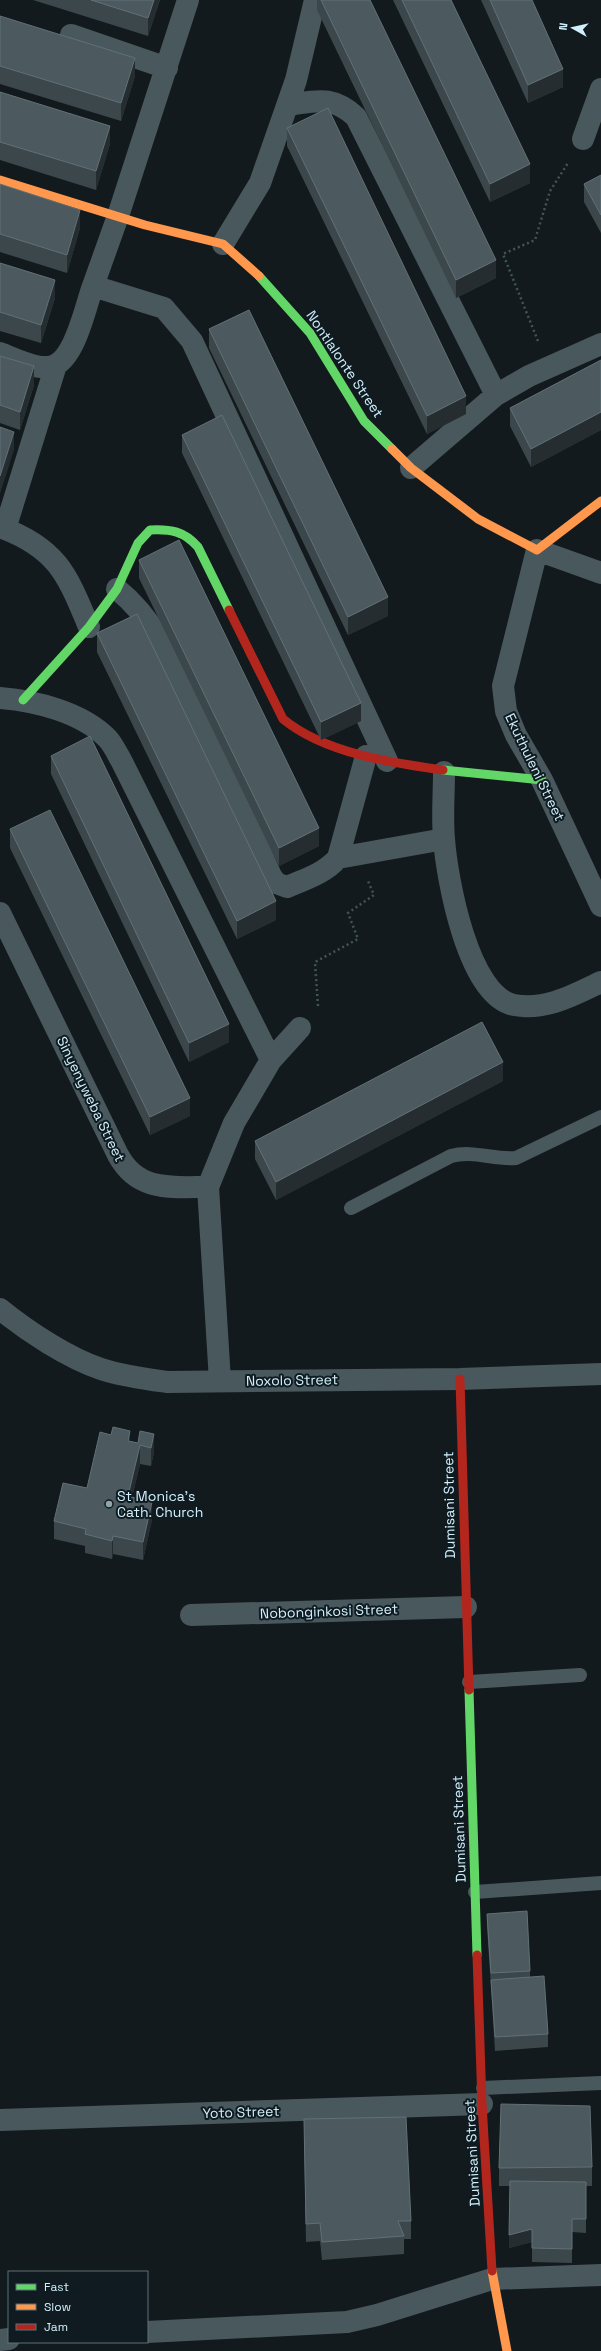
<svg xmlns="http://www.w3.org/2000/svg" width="601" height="2351" viewBox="0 0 601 2351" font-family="'Space Grotesk',sans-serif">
<rect width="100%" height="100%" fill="#131a1d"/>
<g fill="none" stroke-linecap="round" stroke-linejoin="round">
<path stroke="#42564f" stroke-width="2.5" stroke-dasharray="2 3" stroke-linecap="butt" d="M538,341L503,254L535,240L550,191L568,163
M318,1006L315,962L358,939L348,913L374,895L368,881"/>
<path stroke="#49585d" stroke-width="14" d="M351,1208L451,1156C473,1150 494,1160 516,1158L601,1117
M469,1682L580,1675
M475,1892L601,1883
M483,2088L601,2083"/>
<path stroke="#49585d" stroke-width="22" d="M71,35L167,68
M288,105C317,101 332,95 356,117L496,395
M583,139L601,89
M223,244L260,183L296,80L315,0
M93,286L118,216L188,0
M0,353C14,358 32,368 47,367C74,367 85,307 93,286L164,308L192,341L387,761
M411,468L496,395L529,376L601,344
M0,527C57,548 67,574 89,627
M5,529L56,365
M601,573L537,550L503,686L506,711L516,735L542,780L601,906
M117,589C159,623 176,671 199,719C224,771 248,823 271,876L276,883L287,887C306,879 325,873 338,858L366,756
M0,698C36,701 81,712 107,738C113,744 118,755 122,762L271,1060
M444,772C444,794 442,817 444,839C447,879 468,996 514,1005C545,1011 574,995 601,982
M338,858L444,839
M0,913L118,1155C138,1192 171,1187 208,1187L234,1123L271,1060L300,1028
M208,1187L220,1381
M0,1309C27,1331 68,1358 101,1369C122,1376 145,1379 167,1382L460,1379L601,1374
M191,1615L466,1607
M0,2120L482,2104
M147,2332L347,2322L377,2315L492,2279L601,2275
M0,2340L9,2339"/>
<path stroke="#63d668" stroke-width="9" d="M259,276L310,333L364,421L392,449
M23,700L89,627L117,589L138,543L150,530C171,529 184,531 198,547L229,610
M443,770L542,780
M469,1690L477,1955"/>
<path stroke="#ff974d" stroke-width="9" d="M0,180L145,225L223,244L259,276
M392,449L411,468L478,519L537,550L601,501
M492,2271L507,2351"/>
<path stroke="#b3261e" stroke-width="9" d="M229,610L283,719C324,753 392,763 443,770
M460,1379L469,1690
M477,1955L482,2104L492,2271"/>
</g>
<path fill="#3c474c" d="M33,0H160L148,36Z
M317,0H370L496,278L456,298L317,10Z
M393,0H451L530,183L490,202Z
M481,0H532L563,87L528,103Z
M0,16L135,76L121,121L0,84Z
M0,92L110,144L96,190L0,160Z
M287,128L466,414L427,434L287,146Z
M601,175V233L584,202V184Z
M0,184L80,228L67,273L0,252Z
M0,263L55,298L41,343L0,331Z
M209,329L388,616L348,635L209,348Z
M0,356L34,385L20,430L0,423Z
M601,360V430L531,467L510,426V408Z
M182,435L361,721L321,740L182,453Z
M139,560L319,846L279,866L139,578Z
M97,633L276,920L237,939L97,652Z
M51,756L229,1042L189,1062L51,774Z
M10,829L190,1116L150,1135L10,848Z
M503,1081L276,1200L255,1159V1141Z
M140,1431L154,1452L151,1466L140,1464L132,1497L152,1520L143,1560L113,1554L112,1559L85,1553V1546L54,1539V1521L87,1488L130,1441L138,1443Z
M487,1914L530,1971V1977L548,2034V2047L495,2051L491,1987L487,1927Z
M304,2137L411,2221V2239H404V2254L322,2260L320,2241L306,2242Z
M592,2167V2186H586V2233L572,2232V2263L532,2262V2242L509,2248L510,2186H499V2168Z"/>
<path fill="#252d31" d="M154,0H160L148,36V18Z
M135,58V76L121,121V103Z
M563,69V87L528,103V85Z
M110,126V144L96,190V171Z
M530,164V183L490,202V184Z
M80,210V228L67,273V255Z
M496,260V278L456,298V280Z
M55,280V298L41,343V325Z
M34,366V385L20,430V412Z
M466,396V414L427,434V416Z
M601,412V430L531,467V449Z
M14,432V450L0,494V476Z
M388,597V616L348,635V617Z
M361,703V721L321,740V722Z
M319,828V846L279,866V848Z
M276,901V920L237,939V921Z
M229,1024V1042L189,1062V1043Z
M503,1062V1081L276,1200V1182Z
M190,1098V1116L150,1135V1117Z
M130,1431V1449L128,1441Z
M154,1434V1452L151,1466V1448Z
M140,1445V1464L128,1515V1496Z
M152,1502V1520L143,1560V1542Z
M113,1536V1554L112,1559V1541Z
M532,2229V2242L509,2248V2235Z"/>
<path fill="#4c595f" stroke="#617178" d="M91,0H154L148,18Z
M321,0H370L496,260L456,280Z
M402,0H451L530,164L490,184Z
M490,0H532L563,69L528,85Z
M0,16L135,58L121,103L0,66Z
M0,92L110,126L96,171L0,142Z
M328,108L466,396L427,416L287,128Z
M601,175V215L584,184Z
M0,184L80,210L67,255L0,234Z
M0,263L55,280L41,325L0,312Z
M249,310L388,597L348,617L209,329Z
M0,356L34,366L20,412L0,405Z
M601,360V412L531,449L510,408Z
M222,415L361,703L321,722L182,435Z
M0,427L14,432L0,476Z
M179,540L319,828L279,848L139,560Z
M137,614L276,901L237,921L97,633Z
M90,736L229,1024L189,1043L51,756Z
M50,810L190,1098L150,1117L10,829Z
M482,1022L503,1062L276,1182L255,1141Z
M113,1427L130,1431L128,1441L138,1443L140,1431L154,1434L151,1448L140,1445L128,1496L152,1502L143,1542L113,1536L112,1541L85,1534L86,1529L54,1521L63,1483L87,1488L100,1432L111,1435Z
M527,1911L530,1971L491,1973L487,1914Z
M544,1976L548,2034L495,2037L491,1980Z
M501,2104L590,2106L592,2167L499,2168Z
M406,2117L411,2221H398L404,2236L322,2242L320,2223L306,2224L304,2119Z
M510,2181L586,2182V2219H572V2249L532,2248V2229L509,2235Z"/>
<circle fill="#8fa5ae" stroke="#0f1b21" stroke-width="1.5" cx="109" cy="1504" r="4"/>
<g text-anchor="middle" stroke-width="4" stroke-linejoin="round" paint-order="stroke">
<g font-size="14" fill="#d2f0fc" stroke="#0f1b21">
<text transform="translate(345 364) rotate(56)" y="5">Nontlalonte Street</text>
<text transform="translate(535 767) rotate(64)" y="5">Ekuthuleni Street</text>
<text transform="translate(91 1099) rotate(64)" y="5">Sinyenyweba Street</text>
<text transform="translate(292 1380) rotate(-1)" y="5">Noxolo Street</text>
<text transform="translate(449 1505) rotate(-91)" y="5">Dumisani Street</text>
<text transform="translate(329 1611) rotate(-2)" y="5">Nobonginkosi Street</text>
<text transform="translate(459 1829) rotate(-92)" y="5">Dumisani Street</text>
<text transform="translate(241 2112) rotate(-2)" y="5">Yoto Street</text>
<text transform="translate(472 2153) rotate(-93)" y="5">Dumisani Street</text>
</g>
<g font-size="14" fill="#d2f0fc" stroke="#0f1b21" text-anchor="start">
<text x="117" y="1501">St Monica's<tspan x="117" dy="16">Cath. Church</tspan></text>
</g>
</g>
<rect x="8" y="2271" width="140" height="72" fill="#0f1b21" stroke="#5d7079"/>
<rect x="16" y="2284" width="20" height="6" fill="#63d668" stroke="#5d7079"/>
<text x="44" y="2291" font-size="12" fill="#d2f0fc">Fast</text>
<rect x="16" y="2304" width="20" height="6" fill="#ff974d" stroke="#5d7079"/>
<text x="44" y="2311" font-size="12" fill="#d2f0fc">Slow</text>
<rect x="16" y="2324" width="20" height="6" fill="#b3261e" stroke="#5d7079"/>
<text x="44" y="2331" font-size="12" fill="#d2f0fc">Jam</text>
<g transform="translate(573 28) rotate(278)" stroke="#0f1b21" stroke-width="3" paint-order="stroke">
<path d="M0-3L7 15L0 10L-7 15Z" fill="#d2f0fc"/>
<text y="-6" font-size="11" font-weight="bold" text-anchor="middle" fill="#d2f0fc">N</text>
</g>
</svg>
